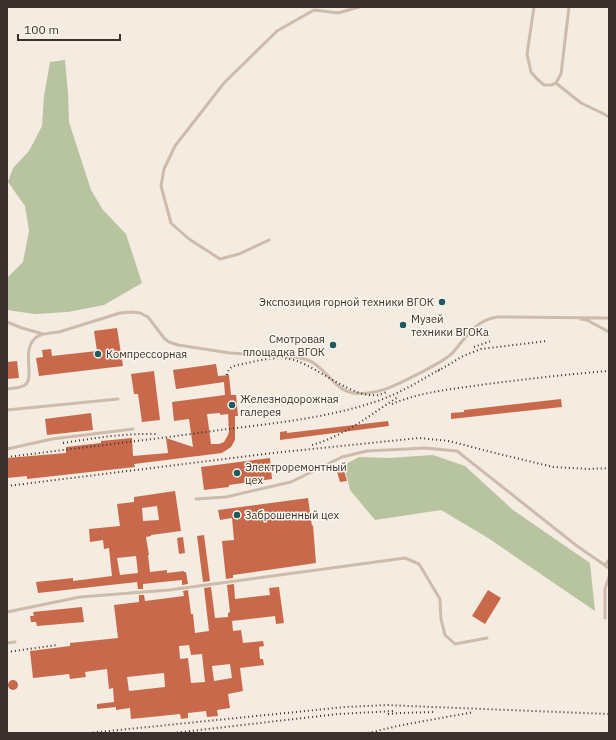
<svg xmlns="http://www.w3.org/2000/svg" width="616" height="740" viewBox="0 0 616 740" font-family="'IBM Plex Sans',sans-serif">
<rect width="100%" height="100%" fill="#f4ebe1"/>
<path fill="#b8c4a0" d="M65,60L68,93L69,122L91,190L103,210L126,234L142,283L104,305L68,312L35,314L7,310V278L23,262L29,231L25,206L8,182L13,168L29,151L42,126L44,96L50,62Z
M433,455L465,466L513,510L590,563L595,611L488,538L441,510L375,520L350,490L344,465L359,457L388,458Z"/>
<path fill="#c8694b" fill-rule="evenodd" d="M117,328L123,366L39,376L36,358L43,357L42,350L51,349L52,356L97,351L94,331Z
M17,361L19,378L7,379V362Z
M216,364L218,376L229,375L231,395H236L238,416H235V440L231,447L222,453L134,464L135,467L27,479V476L7,478V458L66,453V447L101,443V441L132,438L133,456L168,453L166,438L193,447L189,419L174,421L172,402L225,395L224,382L176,389L173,370ZM220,413V415L228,414L229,431L228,435L224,442L219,444H211L207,414Z
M154,371L160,420L142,422L138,394H134L131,374Z
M561,399L562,407L451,419V413L464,412V410Z
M91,413L93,430L47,435L45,419Z
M388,421L389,426L280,440V432L287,431V433Z
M270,458L272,479L229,485V487L204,490L201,467Z
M344,470L347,481L340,482L337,472Z
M175,491L181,531L151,535V536L146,537L149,555H148L150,572L167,570V573L184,571V572H186L188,584L182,585V580L143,584V589H138L137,582L38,593L36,582L73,578V581L112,576L109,548L104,549L103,540L90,542L89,529L120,526L117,504L134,502V497ZM157,506L159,520L143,521L142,508ZM136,556L138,573L120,575L117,558Z
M308,498L312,526L313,525L316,563L233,575V578L226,579L222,541L234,540L232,518L220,520L218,510Z
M204,535L210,581L203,582L197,536Z
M183,537L185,553L179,554L177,538Z
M234,584L235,599L270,595L269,588L279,587L284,623L276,624L275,616L232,621L233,631L241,630L243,643L263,641L264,646L259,647L260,659H263L264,665L240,668L243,691L228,694L230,708L217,710L218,716L207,717L206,711L188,713V718L181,719L180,714L131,719L130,708L116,710V707L97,709V704L114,702L113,688L109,689L107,669L85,672L86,677L70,679L69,674L33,678L30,651L70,646V643L118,638L114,605L139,602V595H144L145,601L184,596L183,591L188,590L191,614H193L195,633L209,631L204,588L211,587L215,618L228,617V613L230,612L227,585ZM189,645L191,655L202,654L205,682L191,683L188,658L180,659L179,646ZM230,664L232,678L214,681L212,666ZM164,673L165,687L129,691L127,677Z
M488,590L501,598L485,624L472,616Z
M82,607L84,622L37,626L36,622H31L30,616H34L33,612Z
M8 685a5 5 0 1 1 10 0a5 5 0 1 1-10 0Z"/>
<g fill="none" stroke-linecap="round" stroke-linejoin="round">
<path stroke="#cdbbac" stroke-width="3" d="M534,7L527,54L531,72L537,79L544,85H551L556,83L561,74L569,7
M556,83L581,103L602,113L609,117
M269,240L239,254L220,259L189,239L171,223L161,186L164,169L175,146L224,83L277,31L314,10L338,13L359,7
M581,319L587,320L609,332
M7,322L22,328L43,334
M7,389C12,388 21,388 25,385C36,377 19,348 38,336C43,333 53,333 59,332L120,313L132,312L140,313L148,317L164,338L169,342L178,345L230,353L294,357C301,358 309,359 315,364C328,373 336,390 353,393C377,396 399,384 420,373C429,368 440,363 449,356C453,353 456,349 459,345C470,331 479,320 497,317L609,318
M7,410L118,399
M7,449L52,439L133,429
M196,499L226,497L291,482L342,457L367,451L425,448L457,451L577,546L609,568
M605,565L609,560
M7,612L80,597L169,590L405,558L419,564L440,599L441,619L445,635L455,644L487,638
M605,618V589L609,577
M7,643L15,642"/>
<path stroke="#3b302b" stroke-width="2" stroke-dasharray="1 3" stroke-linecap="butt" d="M474,347L491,341
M438,371L463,356L481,349L547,341
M227,375C228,366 236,365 243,364C260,360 280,355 297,361C320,369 354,399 378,395C381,394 384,393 387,392
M392,404C423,391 455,389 487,384C528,379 568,374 609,371
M63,443C95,438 125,433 158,434
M312,445C344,436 370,415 398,397
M7,457C78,448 149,440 220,430C275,423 331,418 383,399C404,391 423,379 442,368
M7,486L273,453L419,438L449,441L491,452L553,467L590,469L609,468
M7,652L57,645
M388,714L400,713L434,712
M89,733L345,707L387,705L408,706L609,714
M173,733L338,714L394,711
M368,733L402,725L474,712"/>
</g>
<g fill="#1f5a5e" stroke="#fbf5ee" stroke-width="1.5">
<circle cx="442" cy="302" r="4"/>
<circle cx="403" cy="325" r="4"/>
<circle cx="333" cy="345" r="4"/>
<circle cx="98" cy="354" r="4"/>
<circle cx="232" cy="405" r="4"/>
<circle cx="237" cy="473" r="4"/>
<circle cx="237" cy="515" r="4"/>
</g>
<g text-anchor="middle" stroke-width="3" stroke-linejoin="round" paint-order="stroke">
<g font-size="11" fill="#3b302b" stroke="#fbf5ee" text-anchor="start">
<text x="434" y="306" text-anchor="end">Экспозиция горной техники ВГОК</text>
<text x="411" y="323">Музей<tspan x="411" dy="13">техники ВГОКа</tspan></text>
<text x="325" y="343" text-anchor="end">Смотровая<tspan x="325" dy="13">площадка ВГОК</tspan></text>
<text x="106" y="358">Компрессорная</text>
<text x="240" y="403">Железнодорожная<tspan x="240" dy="13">галерея</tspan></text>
<text x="245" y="471">Электроремонтный<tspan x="245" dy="13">цех</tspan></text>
<text x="245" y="519">Заброшенный цех</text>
</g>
</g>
<rect width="616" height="740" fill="none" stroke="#3b302b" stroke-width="16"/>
<path d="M18 34v6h102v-6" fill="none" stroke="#3b302b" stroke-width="2"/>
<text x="24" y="34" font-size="12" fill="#3b302b" stroke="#fbf5ee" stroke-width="3" paint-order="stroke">100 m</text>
</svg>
